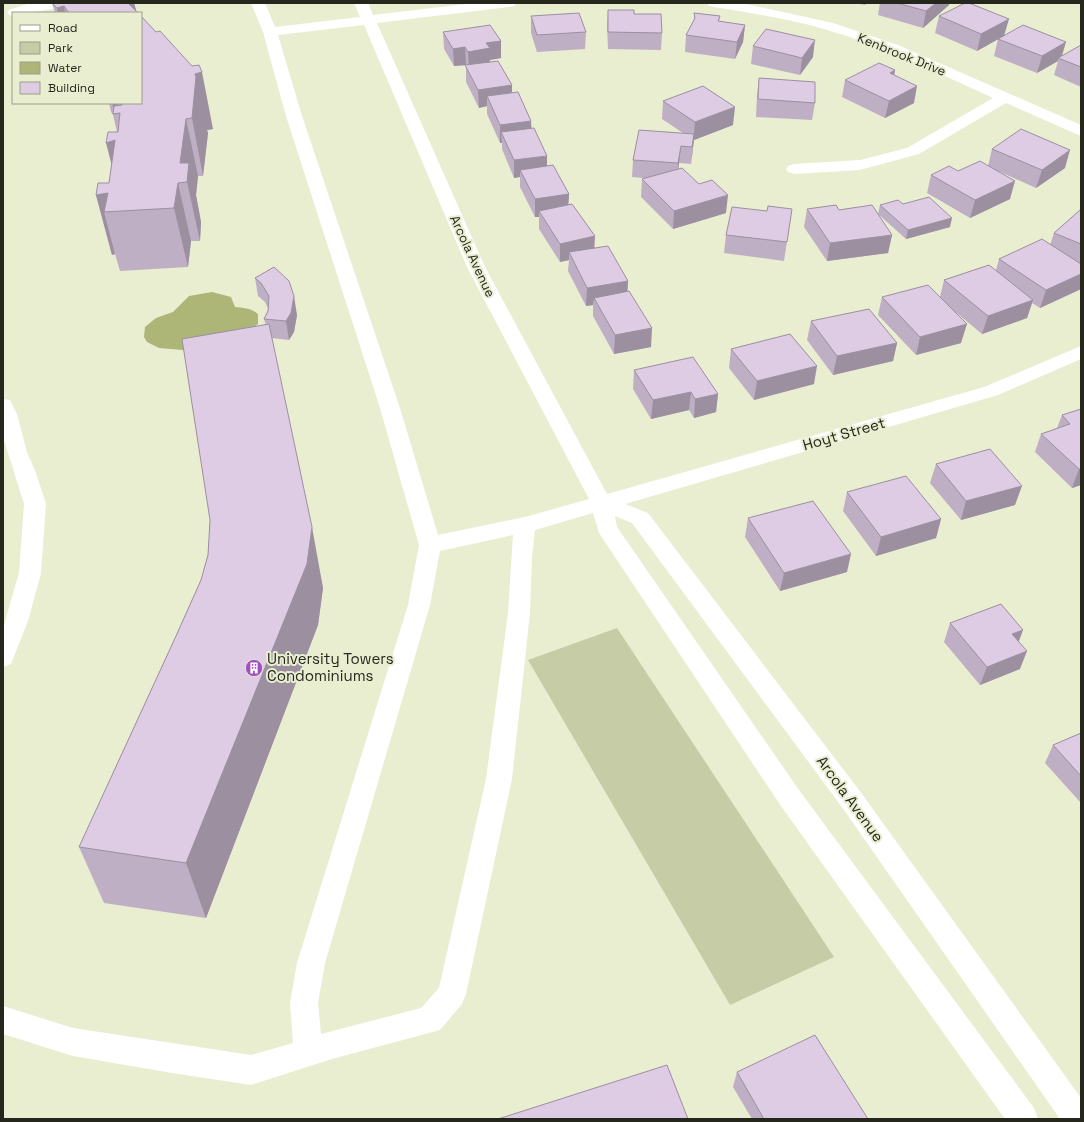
<svg xmlns="http://www.w3.org/2000/svg" width="1084" height="1122" viewBox="0 0 1084 1122" font-family="'Space Grotesk',sans-serif">
<rect width="100%" height="100%" fill="#e9eed1"/>
<path fill="#c6cca6" d="M617,628L834,957L730,1005L528,660Z"/>
<path fill="#adb577" d="M212,292L231,297L235,307C244,308 251,308 258,314V324L249,331L188,356L183,350L159,348L147,342L144,337L145,327L156,318L173,312L189,296Z"/>
<g fill="none" stroke-linecap="round" stroke-linejoin="round">
<path fill="#fff" fill-rule="evenodd" d="M30,3H72L70,6L65,7L27,13H13V17L7,13L9,10Z
M251,3H265L275,27L360,17L354,3H368L373,15L475,3H516L514,6L509,7L377,23L485,267L607,494L984,387L1081,346V359L998,395L625,504L648,513L862,794L1081,1098V1119H1060L844,810L632,523L615,516L617,527L799,790L1034,1108L1038,1119H1005L781,806L599,533L593,513L535,530L532,558L530,613L512,779L466,994L462,1004L440,1030L332,1059L251,1085L172,1073L73,1056L3,1034V1006L73,1028L251,1055L293,1043L290,1003L297,963L408,605L419,545L380,408L286,116L263,32ZM364,25L467,267L589,499L525,517L438,535L400,408L302,116L278,35ZM513,535L508,613L486,779L439,988L421,1008L321,1034L318,1003L325,963L430,605L440,551Z
M707,3L746,4L833,23L898,45L1081,125V136L1006,103L919,154L860,170L794,174L788,172L786,169L788,166L794,164L860,160L907,148L993,98C938,73 883,46 824,29C788,19 751,13 714,7L709,6Z
M3,399L10,400L17,414L27,452L36,473L46,504L41,573L28,621L11,664L3,667V628L19,573L24,504L3,437Z"/>
</g>
<path fill="#bfafc5" d="M52,3H134L136,12L138,13H55Z
M854,3H867L865,5Z
M880,3H949V5L923,28L878,15Z
M608,10L634,14L662,33L661,50L608,49L607,26Z
M694,13L720,16L719,22L745,25L743,42L735,59L685,52L686,35L694,21Z
M141,16L213,129L207,130L208,133L203,176H198L196,195L201,222L200,241H191L188,267L120,271L115,254L112,255L96,195L109,183L117,132L113,115L111,112L109,103H141Z
M531,16L586,32L585,49L537,52L531,33Z
M939,16L1004,35L1062,56L1081,45V87L1054,75L1058,61L1037,73L994,56L998,39L977,51L935,33Z
M443,32L501,41V58L490,60V62L512,93L531,128L547,166L569,194L568,205L595,248L628,281L627,291L651,347L614,354L593,316V305L586,306L568,271L569,260L560,262L539,229V217H535L520,187V177L514,178L502,149V143H500L487,114V106L479,108L466,82V65L454,66L444,49Z
M753,46L813,57L800,75L751,64Z
M895,70L894,75L914,103L885,118L842,97L845,80Z
M759,78L815,103L812,120L756,117L757,95Z
M663,101L733,125L694,140L691,164L679,163L678,169L726,213L673,229L641,197L642,179L644,178L632,177L633,160L683,133L662,119Z
M992,149L1065,168L1036,188L998,171L1010,199L970,218L927,193L931,175L958,171L988,166Z
M903,204L950,227L906,239L878,214L880,205Z
M792,209L784,261L724,253L726,235L767,211Z
M807,209L839,210L892,235L888,253L827,261L804,227Z
M1081,211V289L1040,308L1032,303L1027,318L982,334L947,305L961,343L916,355L878,315L882,297H940L944,280L996,270L999,259L1050,245L1054,233Z
M274,267L297,315L294,332L289,340L271,338L323,588L318,625L206,918L104,903L79,847L176,636L201,580L208,555L210,520L266,325L264,319L268,311V308L265,302L258,296L255,278Z
M811,321L897,343L893,361L833,375L807,340Z
M731,349L814,384L754,400L729,368Z
M634,370L718,394L716,412L694,418L689,410L651,419L633,389Z
M1081,409V485L1072,488L1035,452L1041,434L1057,428L1062,415Z
M936,464L1015,505L961,520L930,483Z
M847,492L941,519L936,538L876,556L843,511Z
M748,518L847,572L780,591L745,537Z
M950,623L1019,642L1020,669L980,685L944,642Z
M1081,733V803L1045,763L1053,745Z
M737,1072L868,1119H752L733,1087Z"/>
<path fill="#9b8fa0" d="M128,3H134L137,13Z
M936,3H949V5L923,28L926,11Z
M64,6L65,13H58L57,8Z
M1009,19L1004,36L977,51L981,34Z
M745,25L743,42L735,59L737,42Z
M815,40L813,57L800,75L802,58Z
M501,41V58L490,60V66L469,69L468,52L486,43Z
M1066,42L1061,59L1058,58V61L1037,73L1042,56Z
M465,47L466,65L454,66L453,49Z
M895,70L892,88L890,73Z
M202,72L213,129L207,130L208,133L203,176L192,118L195,74Z
M512,85V103L487,96V106L479,108L478,90Z
M917,86L914,103L885,118L889,101Z
M112,103H117L120,114H115Z
M735,107L733,125L694,140L691,164L695,122Z
M186,119L198,176L196,195L201,222L200,241L187,182L180,163Z
M531,121L532,139L501,132L502,143H500V125Z
M115,140L121,201L106,143Z
M681,146L679,163L677,181L678,163Z
M1070,150L1065,168L1036,188L1042,170Z
M547,156V174L520,170V177L514,178V160Z
M1015,181L1010,199L970,218L975,200Z
M178,183L191,241L188,267L174,208Z
M108,193L104,212L115,254L112,255L96,195Z
M569,194L568,212L539,211V217H535V199Z
M728,195L726,213L673,229L674,211Z
M952,218L950,227L906,239L908,230Z
M892,235L888,253L827,261L830,243Z
M595,236L594,255L569,252V260L560,262V244Z
M1081,274V289L1040,308L1046,290Z
M628,281L627,299L594,298L593,305L586,306L587,288Z
M294,296L297,315L294,332L289,340L286,321Z
M1033,300L1027,318L982,334L988,316Z
M967,324L961,343L916,355L920,337Z
M652,328L651,347L614,354L615,335Z
M897,343L893,361L833,375L837,356Z
M817,366L814,384L754,400L757,381Z
M691,392L689,410L651,419L653,400Z
M718,394L716,412L694,418L695,399Z
M1079,469H1081V485L1072,488Z
M1022,486L1015,505L961,520L966,501Z
M941,519L936,538L876,556L881,537Z
M312,527L323,588L318,625L206,918L186,863Z
M851,554L847,572L780,591L784,573Z
M1023,630L1016,649L1012,634Z
M1027,651L1020,669L980,685L987,667Z"/>
<path fill="#decce5" stroke="#9b8fa0" d="M52,3H128L138,13H69L64,6L57,8Z
M897,3H936L926,11Z
M965,3H969L1009,19L981,34L939,16Z
M608,10H634V14H661L662,33L608,32Z
M579,13L586,32L537,35L531,16Z
M694,13L720,16L718,21L745,25L737,42L686,35L695,18Z
M141,16L156,32L160,31L192,66L199,65L202,72L195,74L196,77L192,118L186,119L180,163H189L187,182L178,183L174,208L104,212L108,193L96,195L98,183H109L115,140L106,143L108,132H118L120,113L113,114L114,106L122,105V103H141Z
M490,25L501,41L486,43L490,48L468,52L465,47L453,49L443,32Z
M1023,25L1066,42L1042,56L998,39Z
M766,29L815,40L802,58L753,46Z
M1081,45V67L1058,58Z
M498,61L512,85L478,90L465,65Z
M879,63L895,70L890,73L917,86L889,101L845,80Z
M759,78L815,82V103L758,99Z
M703,86L735,107L695,122L663,101Z
M518,92L531,121L500,125L487,96Z
M534,128L547,156L514,160L501,132Z
M1021,129L1070,150L1042,170L992,149Z
M639,130L694,134L692,147L681,146L678,163L633,160Z
M980,161L1015,181L975,200L931,175L949,166L958,171Z
M553,165L569,194L535,199L520,170Z
M682,168L699,184L712,180L728,195L674,211L642,179Z
M929,197L952,218L908,230L880,205L898,200L903,204Z
M572,204L595,236L560,244L539,211Z
M836,205L839,210L872,205L892,235L830,243L807,209Z
M768,206L792,209L787,242L726,235L732,207L767,211Z
M1080,210L1081,211V244L1054,233Z
M1042,239L1081,264V274L1046,290L999,259Z
M608,246L628,281L587,288L569,252Z
M989,265L1033,300L988,316L944,280Z
M274,267L289,281L294,296L291,313L286,321L264,319L268,311L269,296L261,283L255,278Z
M928,285L967,324L920,337L882,297Z
M629,291L652,328L615,335L594,298Z
M869,309L897,343L837,356L811,321Z
M269,324L312,527L307,564L186,863L79,847L176,636L201,580L208,555L210,520L182,339Z
M790,334L817,366L757,381L731,349Z
M693,357L718,394L695,399L691,392L653,400L634,370Z
M1081,409V469H1079L1041,434L1070,424L1062,415Z
M990,449L1022,486L966,501L936,464Z
M906,476L941,519L881,537L847,492Z
M813,501L851,554L784,573L748,518Z
M1001,604L1023,630L1012,634L1027,651L987,667L950,623Z
M1081,733V776L1053,745Z
M815,1035L868,1119H764L737,1072Z
M667,1065L688,1119H498Z"/>
<defs>
<symbol id="building-disc" viewBox="-11 -11 22 22"><circle r="9.5" fill="#a14ebe" stroke="#e9eed1"/><path d="M-4-6H4V6H1V3H-1V6H-4ZM-2.5-4.3h1.7v1.8h-1.7ZM.8-4.3h1.7v1.8H.8ZM-2.5-1h1.7V.8h-1.7ZM.8-1h1.7V.8H.8Z" fill="#fff"/></symbol>
</defs>
<g fill-rule="evenodd">
<use href="#building-disc" x="244" y="658" width="20" height="20"/>
</g>
<g text-anchor="middle" stroke-width="4" stroke-linejoin="round" paint-order="stroke">
<g font-size="13" fill="#25271c" stroke="#e9eed1">
<text transform="translate(902 54) rotate(22)" y="5">Kenbrook Drive</text>
<text transform="translate(473 256) rotate(65)" y="5">Arcola Avenue</text>
</g>
<g font-size="15" fill="#25271c" stroke="#e9eed1">
<text transform="translate(844 434) rotate(-16)" y="5">Hoyt Street</text>
<text transform="translate(850 799) rotate(54)" y="5">Arcola Avenue</text>
</g>
<g font-size="15" fill="#25271c" stroke="#e9eed1" text-anchor="start">
<text x="267" y="664">University Towers<tspan x="267" dy="17">Condominiums</tspan></text>
</g>
</g>
<rect width="1084" height="1122" fill="none" stroke="#25271c" stroke-width="8"/>
<rect x="12" y="12" width="130" height="92" fill="#e9eed1" stroke="#9b9e89"/>
<rect x="20" y="25" width="20" height="6" fill="#ffffff" stroke="#9b9e89"/>
<text x="48" y="32" font-size="12" fill="#25271c">Road</text>
<rect x="20" y="42" width="20" height="12" fill="#c6cca6" stroke="#9b9e89"/>
<text x="48" y="52" font-size="12" fill="#25271c">Park</text>
<rect x="20" y="62" width="20" height="12" fill="#adb577" stroke="#9b9e89"/>
<text x="48" y="72" font-size="12" fill="#25271c">Water</text>
<rect x="20" y="82" width="20" height="12" fill="#decce5" stroke="#9b9e89"/>
<text x="48" y="92" font-size="12" fill="#25271c">Building</text>
</svg>
